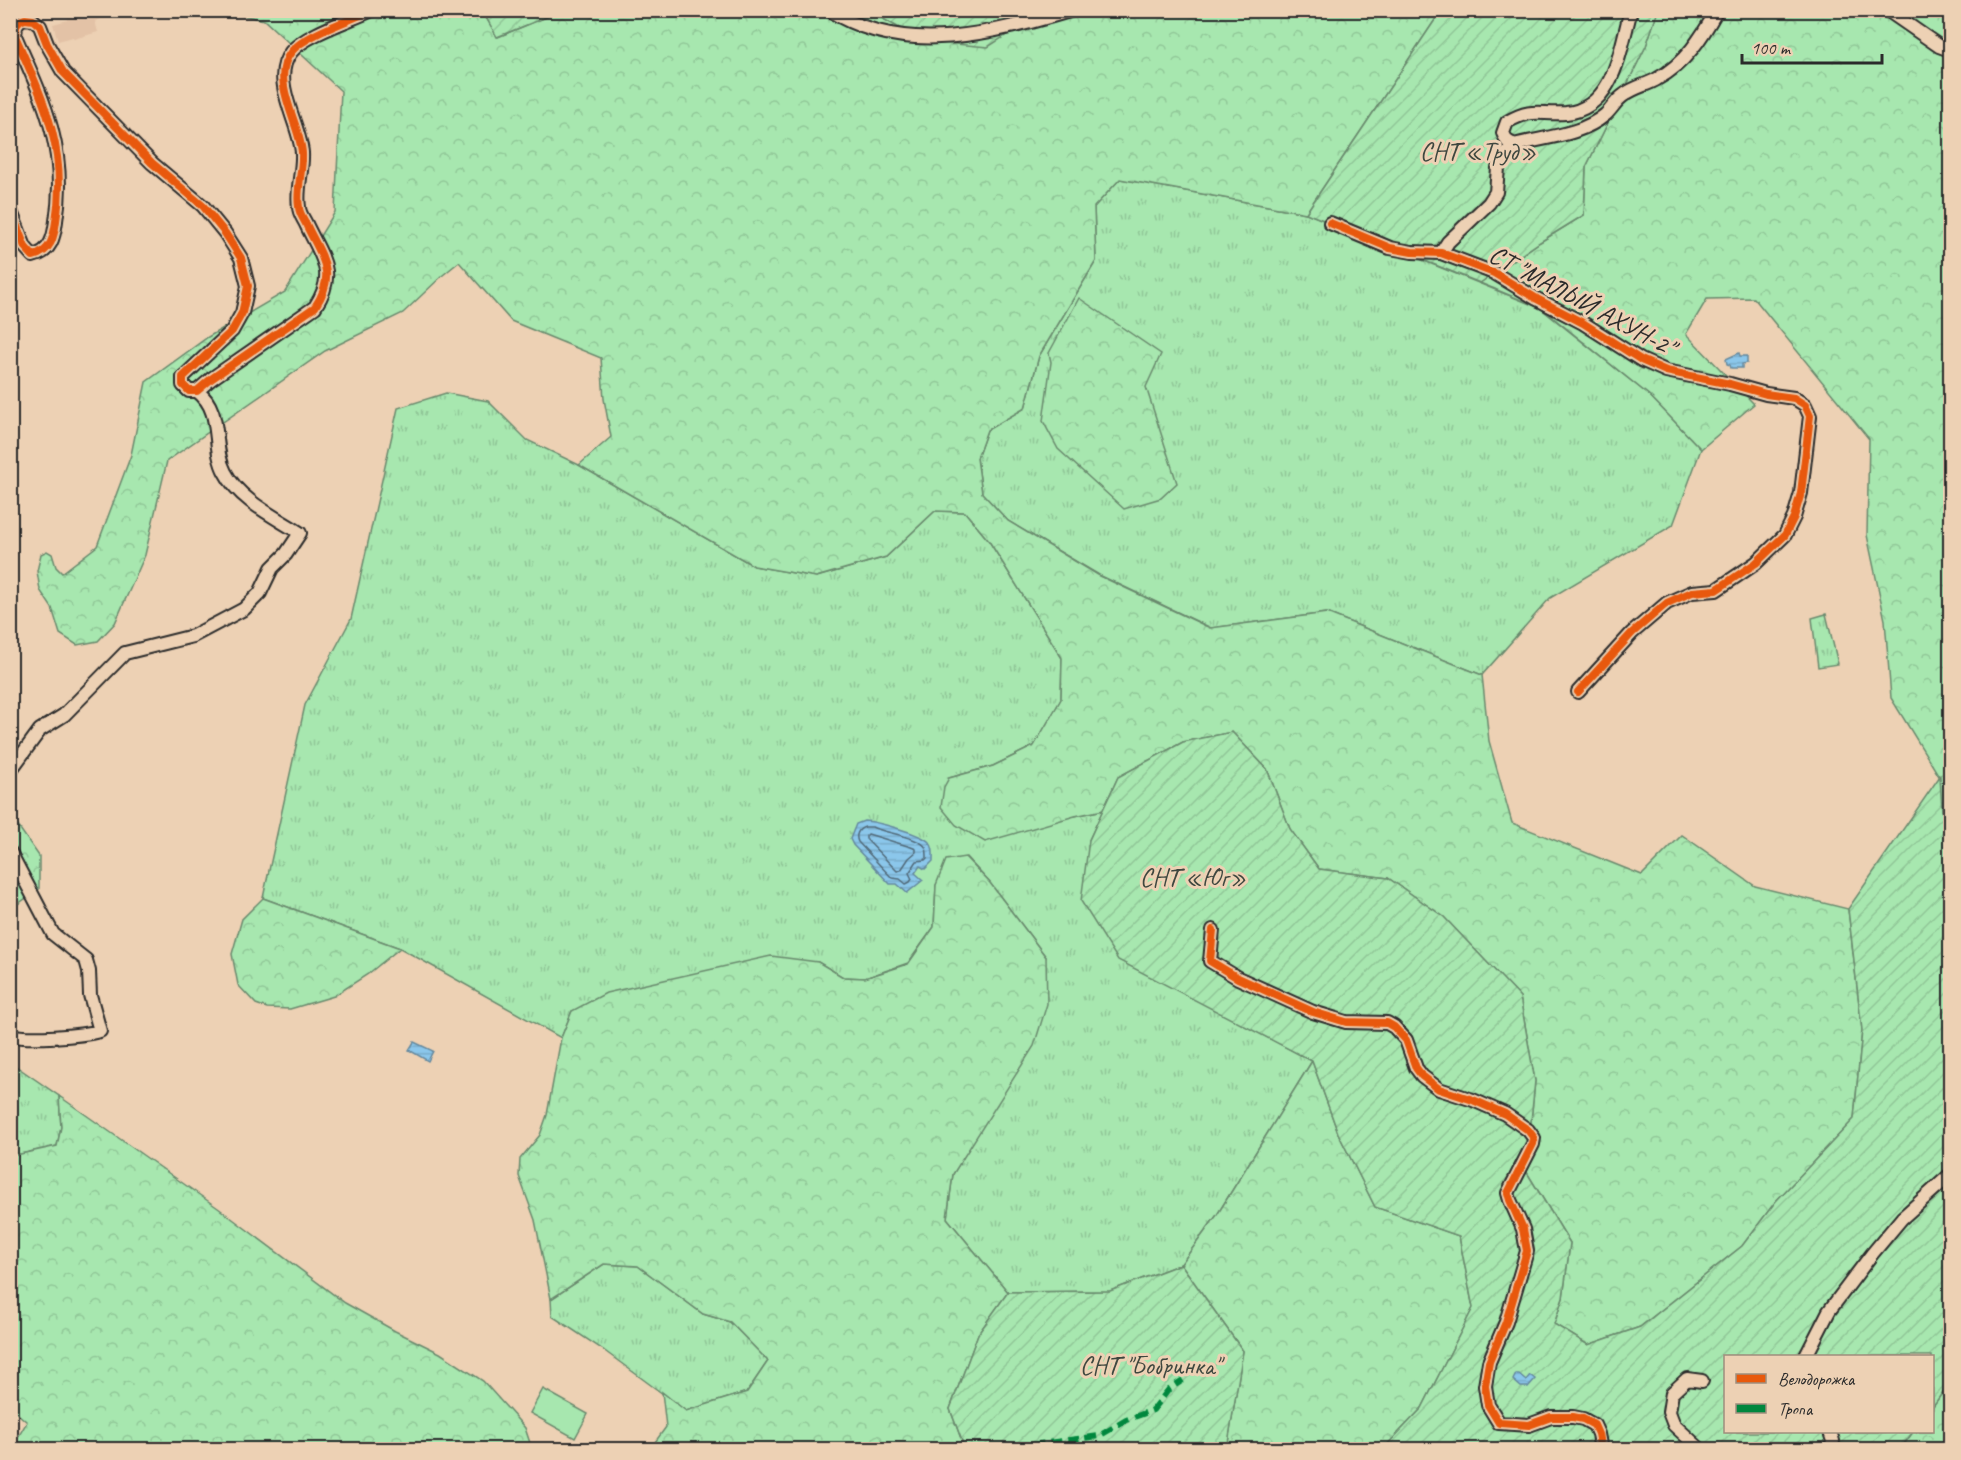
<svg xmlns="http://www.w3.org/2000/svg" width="1961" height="1460" viewBox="0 0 1961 1460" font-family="Caveat,sans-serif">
<defs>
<pattern id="grass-tufts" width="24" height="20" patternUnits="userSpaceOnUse" patternTransform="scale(1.5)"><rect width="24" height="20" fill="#a7e7af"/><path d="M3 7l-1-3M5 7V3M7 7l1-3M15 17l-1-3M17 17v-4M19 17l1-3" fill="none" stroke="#90c697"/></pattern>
<pattern id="forest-crowns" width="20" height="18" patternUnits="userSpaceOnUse" patternTransform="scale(1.5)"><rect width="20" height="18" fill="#a7e7af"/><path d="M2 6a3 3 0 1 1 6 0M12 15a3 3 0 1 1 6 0" fill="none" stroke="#90c697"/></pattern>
<pattern id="garden-furrows" width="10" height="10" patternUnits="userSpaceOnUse" patternTransform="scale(1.5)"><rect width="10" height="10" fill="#a7e7af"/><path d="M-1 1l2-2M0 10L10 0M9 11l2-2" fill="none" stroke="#90c697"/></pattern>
<pattern id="water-rules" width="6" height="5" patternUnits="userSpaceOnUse" patternTransform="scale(1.5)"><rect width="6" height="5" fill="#8bc7eb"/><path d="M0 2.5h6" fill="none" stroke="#78abca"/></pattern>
</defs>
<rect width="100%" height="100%" fill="#edd1b4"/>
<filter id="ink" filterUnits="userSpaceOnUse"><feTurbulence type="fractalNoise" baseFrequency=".0167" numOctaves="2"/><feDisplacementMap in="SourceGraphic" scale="12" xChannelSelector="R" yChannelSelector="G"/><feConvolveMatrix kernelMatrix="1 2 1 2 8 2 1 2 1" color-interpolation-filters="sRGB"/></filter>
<g filter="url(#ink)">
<path fill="#e3c2a6" d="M84,11H114L115,15L95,21L98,32L74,39L73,37L58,41L53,24L68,20L67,15Z"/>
<path fill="url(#grass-tufts)" stroke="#69896d" stroke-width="1.5" d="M1120,179L1306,213L1540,308L1650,396L1701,449L1673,525L1550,598L1482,675L1327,613L1211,628L1099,575L1008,521L982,493L977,458L987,430L1025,408L1039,356L1096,261L1094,207Z
M446,393L488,401L527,440L579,465L754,566L817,577L886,557L935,511L965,512L989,541L1062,658L1061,700L1034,746L993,766L949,778L1075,816L1103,810L1089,840L1240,1023L1312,1061L1217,1215L1181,1264L1110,1291L1008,1292L947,1218L953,1174L987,1118L1046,957L990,883L966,857L936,885L934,927L908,963L865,978L843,977L818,962L572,1011L561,1038L400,948L263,898L305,705L351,619L398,408Z
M1826,614L1838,664L1818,667L1812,618Z
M10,1062L59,1096L61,1127L57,1146L11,1156Z
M604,1264L638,1266L703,1314L730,1322L768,1361L747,1392L686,1411L602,1349L552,1316L551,1299Z"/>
<path fill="url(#forest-crowns)" stroke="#69896d" stroke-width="1.5" d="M223,11H482L498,37L561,11H861L878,16L923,41L1044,11H1441L1306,213L1120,179L1094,207L1096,261L1039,356L1025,408L987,430L977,458L982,493L1008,521L1098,575L1210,628L1327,613L1482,675L1489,741L1512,823L1642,875L1682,835L1755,886L1848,909L1862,1030L1854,1119L1776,1201L1742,1246L1640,1327L1588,1345L1554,1324L1563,1298L1570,1243L1526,1171L1535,1081L1520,997L1444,917L1388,878L1319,869L1290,829L1267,769L1232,732L1183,742L1118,777L1103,810L1075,816L985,842L956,825L941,807L944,787L949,778L993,766L1034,746L1061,699L1062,658L989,541L965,512L935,511L886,557L816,577L754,566L579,465L611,437L604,399L601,358L511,321L459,262L443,275L403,313L325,351L167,461L145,555L115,623L98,641L77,645L60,634L52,608L40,590L37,571L41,554L47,551L52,554L56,567L62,573L97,546L131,455L146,382L208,337L285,292L335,212L341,91L264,20Z
M1658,11H1950V819L1942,811L1939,776L1891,698L1885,620L1867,535L1869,439L1754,298L1707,299L1686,334L1754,404L1701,449L1650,396L1541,308L1480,283L1540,242L1584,215L1586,167L1646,46Z
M1079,298L1161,354L1146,387L1177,483L1161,498L1124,509L1058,449L1043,421L1051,362L1049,353Z
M10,821L18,826L39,856V889L12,908Z
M965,857L990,883L1046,957L1047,1004L1034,1046L953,1174L947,1218L1008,1292L978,1334L950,1409L965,1449H650L666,1427L662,1392L686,1411L747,1392L768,1361L730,1322L703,1314L638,1266L604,1264L551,1299L535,1220L519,1176L520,1159L540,1135L547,1115L561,1038L572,1011L606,993L771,956L818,962L843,977L865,978L908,964L934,927L936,885L946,860Z
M263,898L400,948L368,974L334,996L290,1009L267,1008L256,1004L238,985L232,954L242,919Z
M1312,1061L1338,1133L1375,1207L1459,1236L1473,1308L1422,1408L1383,1449H1227L1243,1351L1181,1264L1217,1215Z
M59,1096L218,1208L345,1303L395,1331L440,1353L483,1381L525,1428L532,1449H11L27,1422L11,1408V1156L57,1146L61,1127Z
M1950,1382V1449L1900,1450L1913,1432H1932L1933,1406Z"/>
<path fill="url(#garden-furrows)" stroke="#69896d" stroke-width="1.5" d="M482,10L561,11L497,37Z
M861,11H1044L988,47L923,41L878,16Z
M1441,11H1658L1646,46L1586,167L1584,215L1540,242L1480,283L1306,213Z
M1232,732L1267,769L1290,829L1319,869L1388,878L1444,917L1520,997L1535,1081L1526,1171L1570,1243L1563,1298L1554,1324L1588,1345L1640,1327L1742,1246L1776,1201L1854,1119L1862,1030L1848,909L1940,776L1942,811L1950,819V1382L1933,1406L1932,1356H1726V1432H1913L1900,1449H1383L1422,1408L1473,1308L1459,1236L1375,1207L1338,1133L1312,1061L1118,960L1081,901L1089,840L1118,777L1183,742Z
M1181,1264L1243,1351L1227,1449H965L950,1409L978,1334L1008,1292L1110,1291Z"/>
<path fill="#a7e7af" stroke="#69896d" stroke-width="1.5" d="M543,1389L588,1414L575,1438L530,1413Z"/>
<path fill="url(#water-rules)" stroke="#65899e" stroke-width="1.5" d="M1739,353L1740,356H1747V363L1742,364V368H1731L1730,365L1727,364L1726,359Z
M864,821C875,821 922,834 929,842C934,847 933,854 933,861L925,869L920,866L915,873L923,880L907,893L897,884H890L853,845L850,839L856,824Z
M414,1042L433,1051L428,1061L409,1050Z
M1516,1374H1519L1526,1380L1530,1375L1535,1379L1528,1387H1521L1513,1380Z"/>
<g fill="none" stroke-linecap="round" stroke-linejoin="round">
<path stroke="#516978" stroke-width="1.5" d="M865,827H872C884,833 921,837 926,848C927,851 927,855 927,858L925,860L917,861L909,873L912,879L910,882L906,884L900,879L892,878L858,842C855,835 858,829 865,827Z
M868,834L911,847L916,849V852L909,858L901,870L897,871L866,839V836Z"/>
<defs>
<path id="minor" d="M485,10H506
M829,10C903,58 995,33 1073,10
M1631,10C1620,48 1615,108 1566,113C1539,115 1533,107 1507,122L1503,133L1507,141L1514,145C1544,137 1580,136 1605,115C1612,109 1616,100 1624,95C1634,87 1647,85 1657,79C1685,64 1702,37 1717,10
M1887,10L1939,46L1950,50
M10,209L25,247L33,256C51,252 54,237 56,221C68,150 43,99 15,36L16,26L20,21L25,19L33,20L40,26L47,44L63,72L152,163L203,206L225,233L241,258L248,286L242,313L232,331L183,377V385L189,391H197L211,379L315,307C338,273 321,256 306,224C303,218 299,213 299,207C296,189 303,171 302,153C300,123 269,80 291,52C304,35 351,20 372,10
M1330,223L1390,248L1412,252L1441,253L1494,273L1537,299L1583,323L1641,360L1666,371L1730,384L1766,394L1794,398L1805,405L1810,416L1801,493L1794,517L1785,535L1756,563L1716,590L1692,592L1667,603L1632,633L1578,692
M1441,253L1448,242L1489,203L1496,192L1498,168L1502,157L1514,145
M10,771L40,730L64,715L125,653L193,636L244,609L260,593L272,568L286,554L300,533C274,516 240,501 225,472C211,446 224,411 197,391
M10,852L53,934L86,960L89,971L90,995L100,1031C81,1036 28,1040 10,1035
M1213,930L1210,961L1238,978L1313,1012L1346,1022L1387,1023L1394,1027L1406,1040L1416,1068L1422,1076L1439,1089L1473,1100L1505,1114L1528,1130L1534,1138L1533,1144L1508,1193L1510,1200L1523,1229L1527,1251L1506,1322L1489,1362L1485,1386L1488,1405L1499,1423L1529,1425L1551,1417H1573L1583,1419L1594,1425L1598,1434L1601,1450
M1806,1356L1829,1311L1872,1254L1902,1218L1950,1175
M1830,1432L1833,1441L1831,1450
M1701,1450L1674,1425L1669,1412L1672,1393L1687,1379L1702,1381"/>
</defs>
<use href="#minor" stroke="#2b2b2b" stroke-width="16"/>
<use href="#minor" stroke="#edd1b4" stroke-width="12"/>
<path stroke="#00873e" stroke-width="6" stroke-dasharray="12 6" stroke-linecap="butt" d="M996,1450L1099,1436L1126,1420L1153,1410L1169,1389L1183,1380"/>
<defs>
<path id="cycleway" d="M10,209L25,247L33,256C51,252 54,237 56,221C68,150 43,99 15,36L16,26L20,21L25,19L33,20L40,26L47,44L63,72L152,163L203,206L225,233L241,258L248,286L242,313L232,331L183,377V385L189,391H197L211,379L315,307C338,273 321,256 306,224C303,218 299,213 299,207C296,189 303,171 302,153C300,123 269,80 291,52C304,35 351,20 372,10
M1330,223L1390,248L1412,252L1441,253L1494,273L1537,299L1583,323L1641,360L1666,371L1730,384L1766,394L1794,398L1805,405L1810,416L1801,493L1794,517L1785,535L1756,563L1716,590L1692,592L1667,603L1632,633L1578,692
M1213,930L1210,961L1238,978L1313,1012L1346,1022L1387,1023L1394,1027L1406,1040L1416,1068L1422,1076L1439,1089L1473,1100L1505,1114L1528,1130L1534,1138L1533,1144L1508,1193L1510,1200L1523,1229L1527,1251L1506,1322L1489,1362L1485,1386L1488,1405L1499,1423L1529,1425L1551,1417H1573L1583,1419L1594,1425L1598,1434L1601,1450"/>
</defs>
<use href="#cycleway" stroke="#edd1b4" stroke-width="11"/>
<use href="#cycleway" stroke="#e8590c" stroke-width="8"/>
</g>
</g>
<g text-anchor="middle" stroke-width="6" stroke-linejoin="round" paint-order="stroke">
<g font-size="26" fill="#3e473f" stroke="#edd1b4">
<text x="1478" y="160">СНТ «Труд»</text>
<text x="1193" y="886">СНТ «Юг»</text>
<text x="1150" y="1374">СНТ "Бобринка"</text>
</g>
<g font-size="26" fill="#2b2b2b" stroke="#edd1b4">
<text transform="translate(1582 300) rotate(28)" y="9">СТ "МАЛЫЙ АХУН-2"</text>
</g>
</g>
<rect width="1961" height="1460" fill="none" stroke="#edd1b4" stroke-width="36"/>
<rect x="18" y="18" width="1925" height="1424" fill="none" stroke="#2b2b2b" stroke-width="2" filter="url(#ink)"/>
<rect x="1724" y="1355" width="210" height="78" fill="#edd1b4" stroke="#9f8f7d" stroke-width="1.5"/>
<rect x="1736" y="1374" width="30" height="9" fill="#e8590c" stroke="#9f8f7d" stroke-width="1.5"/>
<text x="1778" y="1385" font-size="18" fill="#2b2b2b">Велодорожка</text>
<rect x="1736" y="1404" width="30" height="9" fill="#00873e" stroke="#9f8f7d" stroke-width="1.5"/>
<text x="1778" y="1415" font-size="18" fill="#2b2b2b">Тропа</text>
<path d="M1742 54v9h140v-9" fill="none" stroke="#2b2b2b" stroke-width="3"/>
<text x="1751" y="54" font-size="18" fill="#2b2b2b" stroke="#edd1b4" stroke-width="4.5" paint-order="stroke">100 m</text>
</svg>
